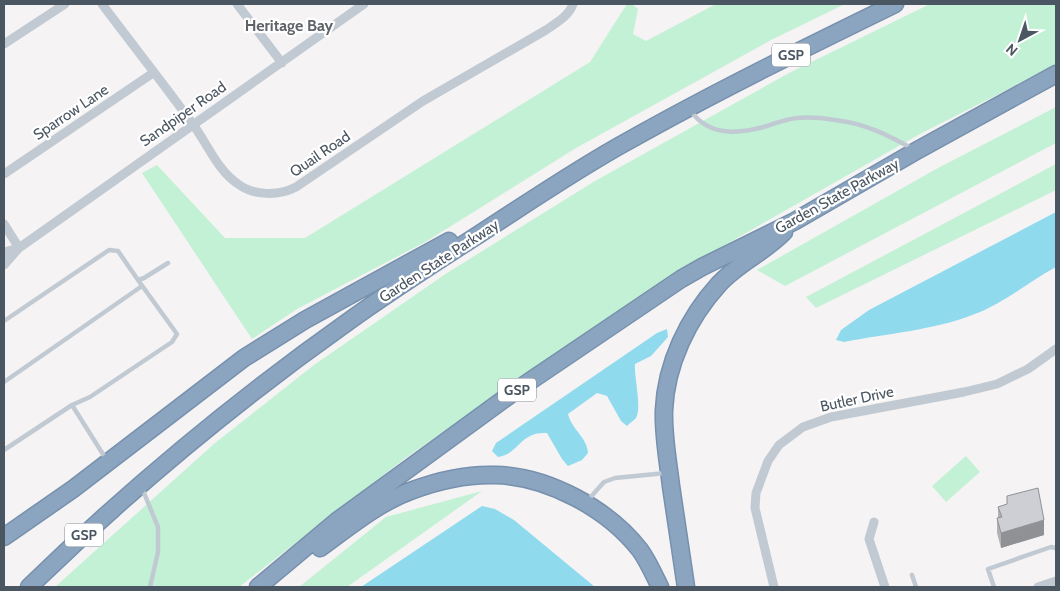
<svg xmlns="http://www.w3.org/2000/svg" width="1060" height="591" viewBox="0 0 1060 591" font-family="Cabin,sans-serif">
<rect width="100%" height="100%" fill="#f5f3f3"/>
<path fill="#c3f1d5" d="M627,4H632L638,9L633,34L646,41L716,4H845L771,40L576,148L427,241L297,309L252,339L142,173L157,165L225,238H305L590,62Z
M930,4H1056V65L920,134L737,238L575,340L404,459L239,587H55L215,443L314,365L447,273L595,181L789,73Z
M1056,107V143L785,286L757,270L938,168Z
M1056,164V190L816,308L806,297Z
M966,456L980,472L946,502L932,486Z
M482,491L347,587H299L386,517Z"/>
<path fill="#90daee" d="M1056,212V267C1028,282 1003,304 972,315C934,330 884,334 844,342L836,340L841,330L869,310Z
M667,329L668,337L651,356L635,364C634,378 642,407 636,418C634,421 629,423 627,426L621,421L607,396L597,393L568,414C572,430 587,437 588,453L582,460L568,466L562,459L547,433C520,431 518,455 498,457L492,451L496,443L657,333Z
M482,506L495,509L514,520L595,587H361Z"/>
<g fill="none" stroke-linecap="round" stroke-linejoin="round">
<defs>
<path id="highway" d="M4,537L73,489L244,358L305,320L449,241
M320,548C349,527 379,502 413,490C440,480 467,474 495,475C548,476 608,509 640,550C648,561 654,575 660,587
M29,587C129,490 236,401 349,321C392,290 436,262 481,233C529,202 577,169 628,141C715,92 805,48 895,4
M258,587L337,521L511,394L681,279L702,267L795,221L916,151L1056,74
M686,587C681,553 676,520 671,486C668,461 663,435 664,410C666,364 688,318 719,284C738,263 765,252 784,232"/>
</defs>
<use href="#highway" stroke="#7690ad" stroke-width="19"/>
<path stroke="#c1cad2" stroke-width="4.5" d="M691,111C709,137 739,134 767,126C777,123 786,119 797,118C808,117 823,118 835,120C864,123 888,135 913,149
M4,321L109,250L118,251L138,280L144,278L168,263
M4,382L142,286
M72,405L106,459
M4,450L72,405L90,397L172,342L177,334L138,280
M142,488L158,527V552L150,587
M588,500L604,482L615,478L666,473
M912,575L916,587
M994,587L988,569L1051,547L1056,548"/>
<path stroke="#c1cad2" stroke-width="9" d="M102,4C132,44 163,83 192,123C207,143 217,170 238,184C254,196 279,196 296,187L423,101L546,30C556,23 569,16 573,4
M237,4L282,63
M4,44L65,4
M4,174L153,73
M4,224L19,248
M4,252L19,248
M4,265L19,248L364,4
M874,522L869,539L885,587
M774,587L755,508L756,493L768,461L779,445L803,427L831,417L964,392L997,384L1028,369L1056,349
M1038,587L1056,581"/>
<use href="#highway" stroke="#8ba5c1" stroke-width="16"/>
</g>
<path fill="#b0b2b7" d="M1007,496L1044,535L1001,548L997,533V518H998V507L1007,504Z"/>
<path fill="#909195" d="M1044,520V535L1001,548V533Z"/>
<path fill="#cdcfd5" stroke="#909195" d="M1038,488L1044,520L1001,533L997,518L1002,517L998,507L1007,504V496Z"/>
<g text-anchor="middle" stroke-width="4.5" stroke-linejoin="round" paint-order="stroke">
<g fill="#fff" stroke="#808990" stroke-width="1">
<rect x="772" y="43.5" width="38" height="23" rx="4"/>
<rect x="498" y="378.5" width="38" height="23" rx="4"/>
<rect x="65" y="523.5" width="38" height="23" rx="4"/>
</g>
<g font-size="14" font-weight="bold" fill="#4a5661">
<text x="791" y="60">GSP</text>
<text x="517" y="395">GSP</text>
<text x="84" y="540">GSP</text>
</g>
<g font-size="15" fill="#4a5661" stroke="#fff">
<text transform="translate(71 112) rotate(-34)" y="5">Sparrow Lane</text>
<text transform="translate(183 114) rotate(-35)" y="5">Sandpiper Road</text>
<text transform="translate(320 154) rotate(-34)" y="5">Quail Road</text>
<text transform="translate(837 196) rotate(-29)" y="5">Garden State Parkway</text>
<text transform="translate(439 261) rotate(-33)" y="5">Garden State Parkway</text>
<text transform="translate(857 399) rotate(-12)" y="5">Butler Drive</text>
</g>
<g font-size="16" font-weight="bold" fill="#5f6368" stroke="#fff">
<text x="289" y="31">Heritage Bay</text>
</g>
</g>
<rect width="1060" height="591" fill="none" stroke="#4a5661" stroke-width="10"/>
<g transform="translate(1020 40) rotate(220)" stroke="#ffffff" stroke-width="4" paint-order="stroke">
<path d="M0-4L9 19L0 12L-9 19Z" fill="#4a5661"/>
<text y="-8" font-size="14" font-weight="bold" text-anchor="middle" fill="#4a5661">N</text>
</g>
</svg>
